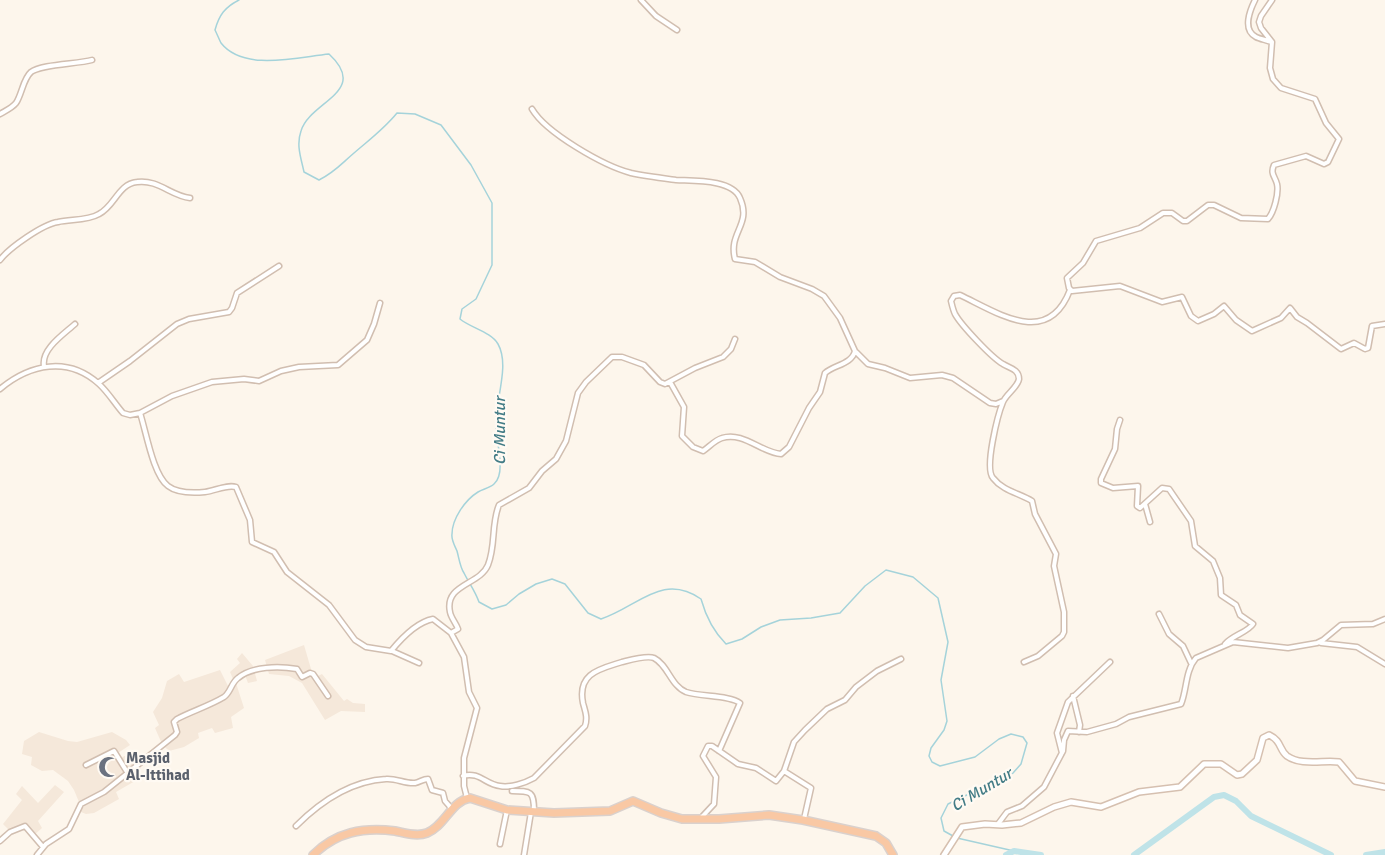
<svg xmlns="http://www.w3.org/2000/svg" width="1385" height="855" viewBox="0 0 1385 855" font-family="Signika,sans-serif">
<rect width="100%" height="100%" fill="#fdf6ec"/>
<path fill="#f5e8da" d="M304,645L311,669L316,677L322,674L344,701L347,699L353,703L365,704V712L341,711L325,720L302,683L289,676L269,674L265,660Z
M242,653L253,666L257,681L248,683L245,675L236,683L244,708L231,717L233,728L215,733L212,728L198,733L199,738L184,747L169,751L162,744L155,728L159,725L153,712L162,698L167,681L179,674L184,682L220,670L228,686L233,679L230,672L240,663L237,659Z
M39,732L68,741L77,742L112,732L126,740L130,745L118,753L121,758L130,753L141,769L132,776L135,781L116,792L119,799L94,813L86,814L76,810L79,802L74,790L68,781L53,770L42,771L31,765L32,757L22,754L24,741Z
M55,785L64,792L38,821L42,828L33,836L25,828L12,833L3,824L22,800L16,794L22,786L38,803Z"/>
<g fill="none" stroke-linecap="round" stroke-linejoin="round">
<path stroke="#a5d3da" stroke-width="1.5" d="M239,0C225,7 219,15 215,30C217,34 219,39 221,43C244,72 298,57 329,54C370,92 310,101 301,131C296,145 301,158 304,172L319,180C335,172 341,164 354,153C369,140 384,129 397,113L415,114L441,125L471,165L492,203V265L476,299L462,309L460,319C471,328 491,332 498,344C511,367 493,405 496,431C497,443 506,474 494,484C490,488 483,489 478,492C465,500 452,519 452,534C451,540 455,546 457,551C459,558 460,567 464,573C469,583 475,591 479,602L492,609L506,605L519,594L536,584L552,579L565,584L588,613L601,619C638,607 662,572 701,599C706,617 713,631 726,644L742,639L761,627L780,620L811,618L840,613L865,586L886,570L913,577L938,598L948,642L941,680L947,721L944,730L931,748L929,756L932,762L940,766L975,757L999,739L1011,734L1023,737L1027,743L1021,764L1013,773L948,804L941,818L944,831L953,836
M957,838L1014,851"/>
<path stroke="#bfe3e8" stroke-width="6" d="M1006,855L1014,851L1041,855
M1134,855L1214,797L1224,795L1236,801L1251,816L1331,855
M1366,855L1385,852"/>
<defs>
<path id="minor" d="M641,0L656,16L677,30
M1255,0C1250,10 1242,30 1256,37C1260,39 1266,40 1271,42
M1272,0L1261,16L1259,22L1261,28L1272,42L1270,68L1273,79L1281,88L1315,99L1326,123L1339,139L1328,162L1324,164L1306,156L1274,165C1270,174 1275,176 1277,184C1279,193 1274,212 1268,219L1241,218L1214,205H1208L1187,221H1183L1172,213H1163L1140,228L1096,241L1083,263L1067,278L1069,288L1072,291L1120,286L1162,302L1182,297L1191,316L1198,321L1214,314L1224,306L1236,320L1252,331L1281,318L1290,308L1297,317L1307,323L1341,349L1354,343L1365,349L1368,348L1372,326L1385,324
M532,109C546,133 604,166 631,173C645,176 661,178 676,180C693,181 732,179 740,198C752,225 728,232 735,259L755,262L780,277L812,289L824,296L840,318L855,351C852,364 834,365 825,373L820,392L809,408L789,447L781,454C762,453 743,431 722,438C715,440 709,447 703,451L693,447L682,436L684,407L670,382
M0,114C5,111 12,108 16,103C22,94 23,79 31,72C41,64 78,64 92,60
M0,260C9,248 43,224 58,222C71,219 87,221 99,214C115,206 118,184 137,182C158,179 171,196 190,198
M856,352L868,364L885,368L910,378L942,375L953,378L990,403L996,404L1003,401
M44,366C41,349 64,334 75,324
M98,383L130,361L177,324L189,319L229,312L232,308L237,293L279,266
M0,389C30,364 68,356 99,384C108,392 115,404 123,413L130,415L140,413L172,396L212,382L244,379L259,381L281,371L299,367L338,365L367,340L374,324L380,303
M140,413C146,431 153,475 168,486C177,493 194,493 205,492C215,491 227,484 236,487L250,520L252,542L274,552L287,572L329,605L355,640L366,647L391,651C400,640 417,622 433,619L451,633L464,657L469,692L477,708L464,758V786L467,798
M1120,420L1117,429L1115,449L1101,479V483L1113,488L1138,486L1137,506L1140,508L1162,488L1169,489L1191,521L1195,546L1213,561L1220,578L1221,595L1236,605L1240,615L1253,624C1248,632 1233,635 1225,644
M1145,504L1150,522
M1159,614L1169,634L1183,646L1191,663
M451,633L458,629C456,623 451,618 450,612C444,584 480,585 488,565C496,545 491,524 499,505L529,488L542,471L556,459L566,441L578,393L586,382L612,357H622L644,365L660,382L665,384L695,368L723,357L731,349L735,339
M1321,643L1357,647L1385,664
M392,651L419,663
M1024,662L1038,656L1062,636L1064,632V612L1054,566L1056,554L1035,514L1032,501C1019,493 1003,491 993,478C984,468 998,414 1003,402C1006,394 1018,387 1019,379C1019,369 1009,368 1003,364C992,358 961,325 955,314C953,310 952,305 951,301L954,296L960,295C998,313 1048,348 1070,290
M1073,696L1080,725L1079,732
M1062,753L1057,733L1068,702L1110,662
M86,765L114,751L127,772
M784,771L811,788L804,819
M463,776C479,771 486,785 500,786C510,788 525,783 534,778L585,726C588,717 585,711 583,703C577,673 600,669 622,662C630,660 647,655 654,658C668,665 671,686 686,692C701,697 729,695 740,703L719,751
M512,791C531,791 534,791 534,811
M700,819L714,804L716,777L703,756L708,746H712L738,764L756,768L776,781L784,771L794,742L805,730L827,709L845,700L856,687L877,671L901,659
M998,824L1007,812L1022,806L1044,787L1063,751L1064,740L1068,731L1087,732L1116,724L1129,717L1181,704C1187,690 1185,671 1196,658L1233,642L1288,648L1317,643L1323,640L1341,625L1373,624L1385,619
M296,826C320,802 351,781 386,779C396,778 405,784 415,783C420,782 423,779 428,779L432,790L443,793L445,801L452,809
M0,841L10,832L25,826L43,847
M500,844L507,810
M37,855L46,844L69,829L81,804L104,792L175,735L177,732L174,722L177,719C192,711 209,706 224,697C231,692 231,683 238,678C252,666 279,666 297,669L302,677L310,673L313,674L328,696
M524,855L531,812"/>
<path id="secondary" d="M944,855L962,827L985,824L1002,825L1021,823L1054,807L1071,802L1101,807L1139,792L1180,787L1204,764H1221L1237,775L1242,774L1257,760L1263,738L1269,735C1282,741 1279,750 1287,756C1301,766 1323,760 1339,762L1355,781L1385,787"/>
<path id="trunk" d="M313,855C336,832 363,827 395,831C405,833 417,837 427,833C445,826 451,801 470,798L507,810L554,813L610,811L633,801L661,813L682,819H719L769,815L803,820L876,836L886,843L893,855"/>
</defs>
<use href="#minor" stroke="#d1beb0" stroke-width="7"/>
<use href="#secondary" stroke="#d6c0b0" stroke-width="8"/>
<use href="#trunk" stroke="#dad1cd" stroke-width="10"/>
<use href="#minor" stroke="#fff" stroke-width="4"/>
<use href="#secondary" stroke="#fff" stroke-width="5"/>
<use href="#trunk" stroke="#f9c8a4" stroke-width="7"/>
</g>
<defs>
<symbol id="mosque-bare" viewBox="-9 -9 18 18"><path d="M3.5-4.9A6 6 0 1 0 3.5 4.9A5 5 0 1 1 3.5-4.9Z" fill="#6b7280" stroke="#fffaf3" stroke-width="2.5" paint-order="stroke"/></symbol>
</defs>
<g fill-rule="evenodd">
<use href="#mosque-bare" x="94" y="752" width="30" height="30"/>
</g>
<g text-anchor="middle" stroke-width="4.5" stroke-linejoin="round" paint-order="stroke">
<g font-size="15" font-weight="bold" fill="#5b616d" stroke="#fffaf3" text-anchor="start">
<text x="126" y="763">Masjid<tspan x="126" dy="17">Al-Ittihad</tspan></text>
</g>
<g font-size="16" font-style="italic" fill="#437c86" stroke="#fffaf3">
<text transform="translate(499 431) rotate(-90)" y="6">Ci Muntur</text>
<text transform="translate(981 789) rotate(-31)" y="6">Ci Muntur</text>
</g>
</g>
</svg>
